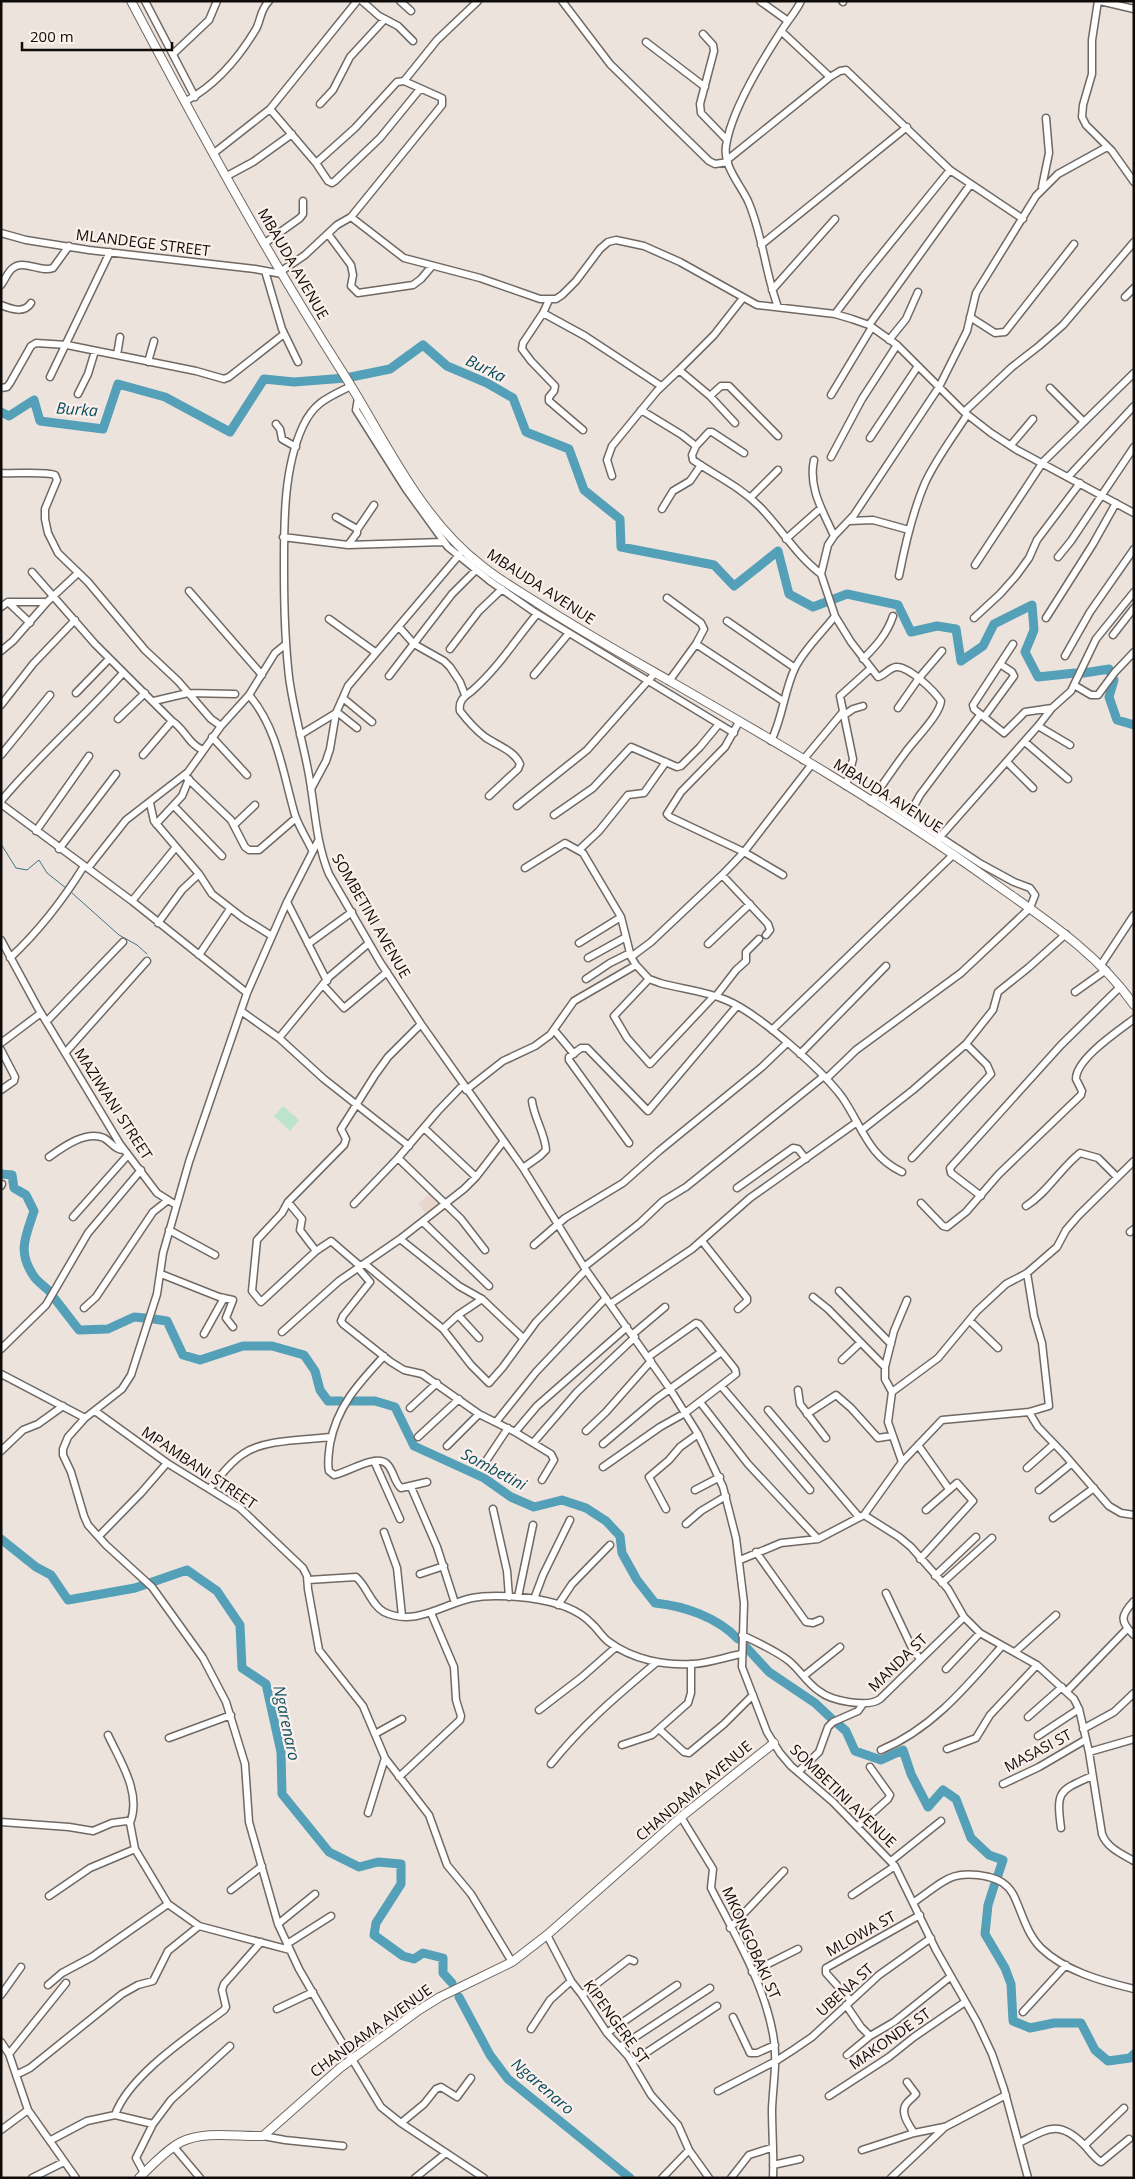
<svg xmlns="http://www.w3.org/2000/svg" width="1135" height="2179" viewBox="0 0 1135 2179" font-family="'Open Sans',sans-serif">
<rect width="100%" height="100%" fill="#ede3dd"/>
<path fill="#e8d6cc" d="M430,1193L441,1204L427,1214L418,1204Z"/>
<path fill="#bbe3cd" d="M283,1106L299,1120L290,1131L274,1116Z"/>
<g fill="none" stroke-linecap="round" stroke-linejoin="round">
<path stroke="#3e7384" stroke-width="1" d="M1,844L16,868L27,870L39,860L47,873L66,888
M72,893L119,935L137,945L147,954"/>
<path stroke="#53a0b8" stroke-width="9" d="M1,412L9,416L34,400L40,421L103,429L118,384L165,397L230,432L264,379L294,382L346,378L390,369L423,345L447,366L487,383L513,398L526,432L569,449L584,490L620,519L621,547L714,565L734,586L778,551L789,594L813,607L847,594L898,605L911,632L937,626L956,629L961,661L983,646L994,624L1032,605L1034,630L1025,652L1038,677L1075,673
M1084,673L1109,669L1110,672
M1114,680L1109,697L1117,720L1134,725
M1,1174L12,1175L14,1188L26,1195L34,1211C26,1236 17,1251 33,1275C37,1282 45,1286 50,1292
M55,1299L79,1330L108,1329L134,1317L145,1318
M154,1319L167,1321L183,1355L200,1360L243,1346H272L304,1355L315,1371L320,1390L328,1401H341
M350,1401H375L395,1407L414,1446L484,1478L511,1497L534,1507L562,1500L586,1508L606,1521L620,1536L622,1553L637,1580L655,1603C684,1606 717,1617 738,1639
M1,1539L36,1567L51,1575L68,1600L135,1588L187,1570L217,1591L240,1625L242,1668L266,1684L281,1752L282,1794L329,1852L359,1867L378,1862L401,1864V1884L376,1923L374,1935L403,1956L414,1959L423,1953L443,1958V1973L452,1983
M746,1647L769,1672L815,1703L832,1719
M838,1724L846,1731L855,1751L881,1760L903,1750L911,1774L928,1807L943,1790L956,1799L971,1838L989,1855L1003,1860L998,1875
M995,1883L988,1905L985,1934L1005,1968L1011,1984L1013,2021L1030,2028L1054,2023H1081L1095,2050L1108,2061L1130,2058L1134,2054
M459,1997L490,2055L508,2079L630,2178"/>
<defs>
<path id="minor" d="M145,1L195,97
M362,1L379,16L398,26L413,41
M400,1L411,11
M562,1L610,64L709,161L715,164L728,162
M760,1L788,21
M842,1L843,2
M1098,1L1092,40V74L1083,105L1082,117L1086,125L1112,151L1134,182
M1100,1L1134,9
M781,31L830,77
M703,34L713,45L714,51L700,104L701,113L727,140
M646,42L705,87
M173,54L209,20L217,1
M404,81L437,40L478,1
M186,101C216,85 238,59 256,29C261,20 260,10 269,1
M320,104L333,90L350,57L385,19
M270,109L316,163L328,181L332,183L335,181L380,138L420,89
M214,153L270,109L357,1
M727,160L830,77L840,71L846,70L950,170L1023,219
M316,163L355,128L397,82L404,81L442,98V105L351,217
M227,176L253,162L292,134
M1042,187L1049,153L1046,118
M1,233L26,240L89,250L255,269L282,274
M328,234L351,265L353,275L351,286L358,293L413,285L421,279L432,266
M265,243L300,218L303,214V201
M761,245L907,127
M265,271L282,329L298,362
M280,272L305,255L337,225L351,217L404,258L480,278L540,299H556L562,295L576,281L600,249L608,242L616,240L644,246L680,262L757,305L835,314L852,319L869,325L897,345L964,412L991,433L1017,450L1134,513
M1,285C5,280 8,271 13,268C23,259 41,273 53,268L69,246
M772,290L835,219
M1125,297L1134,288
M549,300L543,313L523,343L522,349L531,361L555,386L554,391L549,397V401L583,430
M1,305C11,309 24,314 31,303
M778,307C765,273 763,235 748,201C740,184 723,166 726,146C731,111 763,59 782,30C788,20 796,12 801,1
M543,313L585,336L661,386
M835,314L863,277L950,170
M970,317L995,333L1005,332L1074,244
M869,325L970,185
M889,340L906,319L918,292
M117,355L120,337
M148,362L154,341
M679,370L714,335L743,298
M50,377L110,252
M351,386C329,397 314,402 303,426C283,469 284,525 284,571C284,606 285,642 289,677C293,708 302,739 308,770C315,805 315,840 329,874L380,962L421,1024L523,1168L586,1270L670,1389L698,1434L723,1487L736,1538L744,1603L742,1667L767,1732L780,1753L791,1766L833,1802L895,1866L936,1950L977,2022L992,2054L1004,2089L1028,2178
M1,388L7,387L10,383L31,346L36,343L67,345L196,371L224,379L229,377L284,334
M1050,388L1084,422
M78,394L88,374L95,351
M831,395L872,327
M710,396L735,423
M358,398L356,410L406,489L448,547L490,581L533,611L734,733
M641,410L682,435L696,446L692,455L693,460C716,476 739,486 759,506C781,528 796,555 821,574
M964,412L1012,367L1039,346L1063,325L1134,242
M276,424L280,429L282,439L296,447
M870,438L918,366
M1011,445L1033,419
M696,446L709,432H712L744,453
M831,457L862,399L897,345
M814,460C808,488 823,511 834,536
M1,473C14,474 46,471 55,475L57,480L45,509V519L48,533L58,553L88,582L145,650L178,681L211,719L221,726
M612,476L607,460L612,446L657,391L679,370L710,396L721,386H729L778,436
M1069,476L1134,406
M750,498L778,470
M662,509L673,491L690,481L701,465
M336,517L357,529V533L348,545
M849,521L873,520L909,530
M357,530L374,505
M283,537L348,545L443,542
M786,539L821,508
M1058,557L1071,541L1134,447
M975,565L1043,462L1134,373
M32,572L95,644L172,721C185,729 188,744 203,750
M899,576C905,545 912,513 925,483C936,459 953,437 967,415
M189,591L262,675
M667,598L701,623L704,629L696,644L669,681
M8,602L30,623
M1,607L8,602H47
M974,618L1000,594L1016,576L1029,558L1037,540L1080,483
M1046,618L1093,544L1116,503
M329,619L375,652
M727,621L795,668
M399,627L414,644L444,661L450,667L460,682L465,695
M1113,635L1134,608
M696,644L783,701
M1013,644L973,705L974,709L1004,733L1025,712L1052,708
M450,649L479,611L502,589
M1,651L13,641L47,602L78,573
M1065,656L1090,612L1134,549
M863,659C876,646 887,634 893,616
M534,675L569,633
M389,676L452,594L476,570
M1074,685L1091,695H1098L1115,672L1134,652
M76,693L109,659
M249,695C278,729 283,774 295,815C299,827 307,839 312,850
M343,698L372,722
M154,701L188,693L235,694
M1,705L33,664L75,620
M898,708L919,678L942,651
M337,712L357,728
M843,716L853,709L863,706
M984,717L1014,676L1012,672L1000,664
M118,719L145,693
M739,722L725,747L681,792L667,814L670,817L744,852L783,875
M300,735L336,713
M212,737L247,775
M771,741C783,717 784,691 795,668C805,648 822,633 835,616
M1025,742L1068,779
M1070,745L1038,726L1052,708L1071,691L1096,639L1134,592
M1,755L50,695
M143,755L172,721
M803,760L842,713
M1007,762L1033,788
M185,776L231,820L245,847L249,850H259L296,818
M846,786L853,759L840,696L870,669
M311,789L326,761L330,749L336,713L348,686L460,554
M489,796L518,769L520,764C514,750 496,745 485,737C476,730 467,720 460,711C458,699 466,696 473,690C498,668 516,639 537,614
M1,801C39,755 84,717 123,673
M871,802C882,785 893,769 905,753C914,740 940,715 941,701C934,691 909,666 896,667C889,668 885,675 878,677L851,642L835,616L821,574L828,545L834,536L854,515L939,387L967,331L976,293L1036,196L1058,174L1107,147
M150,803L154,821L199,874L212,894L243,918L272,936
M1,804L132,901L247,993
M174,806L222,856
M517,806L587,750L655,673
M554,815L593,788L631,747L677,767L681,766L700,747L719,724
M909,815L920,795L980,715
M156,824L182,796L189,779
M234,825L255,805
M36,831L89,756
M939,838L1038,726
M318,841L287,902L247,993L189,1162L163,1253L157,1294L131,1375L122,1389L85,1418L68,1437L63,1449V1455L71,1472L84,1516L88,1525L106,1545L152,1587L203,1658L226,1702L245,1764L249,1822L278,1924L299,1969L329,2021L381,2107L401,2123L484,2178
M59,849L116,774
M579,850L599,831L628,795L644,793L666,762
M88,868L126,820L188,772L221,726L249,695L275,653L286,644
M525,868L565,843L583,853L621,917L631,957L636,965L649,979L660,983C681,989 705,991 726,1000C758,1013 821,1069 842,1097C862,1126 868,1156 902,1172
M722,875L768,924L770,930L766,935
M132,901L176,847
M287,902L327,981
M158,923L182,890L199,874
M1,940L38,1008L120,1144L157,1193L176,1205
M579,943L621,917
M308,944L352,912
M708,944L750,904
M199,955L230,909
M631,957L651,942L722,875L744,852L812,764
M10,958C40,930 63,900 84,866
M588,958L626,937
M1101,965L1134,915
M586,979L610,963L630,953
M649,979L614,1016L627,1038L650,1064L714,996
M323,985L344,1008L387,972
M1075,992L1106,970
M716,996L736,970L746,961V952L759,939
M241,1011L279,1038L324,1079L409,1146
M47,1021L123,942
M554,1030L574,1054
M772,1030L954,854
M279,1038L329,977L369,943
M1,1043L41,1013
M1,1050L15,1077L14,1081L1,1090
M65,1053L147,961
M800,1054L886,966
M827,1078L856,1050L961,973L1030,908L1035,895L1030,888L1014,882L981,864L876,795
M466,1090L503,1061L535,1046L550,1035L574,1001L636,965
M424,1128L476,1177
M862,1130L913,1090L966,1044L993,1010L998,992L1028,968L1066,934
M629,1143L569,1060V1057L581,1048H587L648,1111L737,1006
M49,1157C63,1147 86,1130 104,1138C111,1142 115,1150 124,1150
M398,1158L461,1219L485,1250
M912,1158L991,1074L987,1065L966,1044
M523,1168L540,1156L546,1150C545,1133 534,1118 532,1101
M1,1186L2,1184
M737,1188L793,1148L798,1149L806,1159
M981,1196L951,1173L950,1168L1061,1045L1120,987
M288,1202L302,1219L300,1230L316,1251
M921,1203L943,1226L947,1227L966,1212L999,1174L1081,1095L1082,1091L1076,1079C1076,1059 1118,1031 1134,1019
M354,1204L398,1158L438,1111L463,1085
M1026,1206C1047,1193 1060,1169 1080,1153L1098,1158L1117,1177
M73,1217L128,1155
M423,1222L489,1286
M169,1230L215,1255
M1130,1232L1134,1229
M400,1239L459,1286L482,1299L523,1338
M702,1241L747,1298V1301L738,1309
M534,1245L565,1218L623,1183L659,1151L762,1067L787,1043
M365,1264L443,1329L471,1365L489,1383L503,1367L536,1322L586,1270
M360,1266L331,1241L316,1251L261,1302L252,1291L257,1240L282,1213L288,1202L344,1145L346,1139L341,1129L375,1075L388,1057L421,1024
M584,1267L640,1223L663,1201L686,1187L824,1076
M358,1268L370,1282L343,1316L341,1321L343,1324L391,1362L404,1370L422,1374L479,1414L515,1432L551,1454L554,1460L542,1480
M161,1274L219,1297L233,1300L226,1318L233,1327
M839,1291L891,1344
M813,1297L828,1309L885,1367
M610,1304L692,1249L750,1198L857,1122
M84,1308L96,1297L153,1212L167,1201
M458,1315L479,1338
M970,1321L998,1348
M443,1329L458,1315L482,1299
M282,1332L339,1281L400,1239L464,1189L476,1177L503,1142
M204,1334L224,1298
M633,1334L665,1307
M1,1349L46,1305L88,1233L141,1170
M384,1356C359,1383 337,1406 330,1444C329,1452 327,1462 329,1471L334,1475C347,1473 376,1453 387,1464C394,1471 394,1482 401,1488L427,1482
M842,1360L860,1343
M1,1374L85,1418
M722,1387L810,1490
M798,1390L800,1404L826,1438
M892,1392L885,1379V1367L894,1331L907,1300
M700,1402L748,1464L818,1539
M410,1408L437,1383
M768,1410L859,1517
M95,1411L167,1463L240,1508L303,1568L307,1576L308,1589L319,1650L363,1706L385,1758L429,1815L447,1865L471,1894L512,1962
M1029,1412L1038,1427L1064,1454L1109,1506L1121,1513L1134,1515
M807,1414L836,1395L851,1408L878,1438L891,1436
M496,1422L536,1372L606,1298
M586,1431L606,1412L651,1361
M515,1432L537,1406L627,1327
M418,1437L459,1399
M533,1443L577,1392L635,1337
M603,1444L656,1399L720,1353
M918,1445L949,1489
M447,1446L479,1414
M1,1451L23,1430L38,1424L63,1406
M374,1461L400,1519
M486,1461L508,1428
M902,1462L888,1422L892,1392L938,1358L977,1311L1006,1284L1027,1273L1057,1247L1066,1230L1079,1215L1134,1161
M603,1467L660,1427L685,1413L736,1374L735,1369L699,1324L696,1323L648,1357
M1027,1468L1054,1444
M411,1487L437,1547L455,1603
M210,1488C220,1477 230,1462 243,1454C264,1439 305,1440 331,1437
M695,1490L720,1477
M1039,1490L1071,1464
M493,1509L507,1571L509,1597
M666,1509L649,1477L669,1460L680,1447L698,1434
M864,1515L902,1462L942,1420L1029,1412L1049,1406L1042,1343L1034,1316L1027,1273
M1053,1518L1094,1488
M686,1524L701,1511L726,1496
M384,1532L397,1568L402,1616
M99,1536L141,1493L167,1463
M756,1552L806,1622L813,1623L820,1620
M920,1559L973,1501L957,1483L926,1510
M740,1560L781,1543L818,1539L864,1515L899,1537L911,1547L948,1589L964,1617L980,1633L1037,1665L1074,1699L1079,1709L1089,1752L1102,1834C1107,1848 1122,1854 1134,1861
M420,1574L444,1566
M935,1576L976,1537
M308,1580L356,1577C367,1586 371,1605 384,1612C415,1627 443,1604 472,1598C490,1594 511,1596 529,1598C551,1601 576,1607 591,1623C598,1629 602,1637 609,1642C632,1659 664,1666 693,1664C709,1663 726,1657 741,1654
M942,1583L992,1538
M886,1593L912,1648L920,1659
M518,1597L533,1525
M534,1599L543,1575L570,1520
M1134,1601C1121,1615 1119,1621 1134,1635
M558,1605L572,1584L610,1545
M742,1635C758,1643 775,1650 789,1661C800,1670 807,1683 819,1691C831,1701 868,1708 880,1699L964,1617
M1015,1652L1056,1615
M946,1669L980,1633
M805,1675L840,1647
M1067,1691L1127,1629
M539,1710L582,1677L616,1647
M1028,1717L1062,1687
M1083,1729L1114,1712L1134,1693
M660,1730L684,1752L689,1753L724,1724L753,1695
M375,1734L402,1719
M108,1735C120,1761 142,1793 130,1823
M1038,1736L1079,1709
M169,1738L231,1715
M622,1745L652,1735L688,1703L691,1693V1664
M947,1749L976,1738L990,1715L1037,1665
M881,1750C932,1729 967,1686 1002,1646
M1089,1752L1134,1739
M551,1764C582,1725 619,1694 657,1662
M798,1772L819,1752L828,1727L833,1722L858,1711L863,1704
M399,1777L460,1720L461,1716L456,1700L454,1667L431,1613
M1003,1784L1039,1767L1085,1740
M368,1813L385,1758
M681,1817L713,1869L711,1888L714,1894C737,1938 764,1985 773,2034C778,2059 773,2084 772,2109C772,2132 774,2155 773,2178
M1,1822L69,1827L93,1831L112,1823L127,1821L130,1823L135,1849L168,1904L199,1926L290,1950
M858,1826L888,1799L890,1795L870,1767
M1061,1828C1056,1790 1059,1791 1092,1776
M891,1861L941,1821
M231,1890L262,1866
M852,1895L895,1866
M49,1896L90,1868L135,1849
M914,1902C945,1881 950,1869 989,1877C1000,1880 1007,1884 1013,1894C1022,1912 1026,1933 1041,1948C1065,1971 1101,1981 1134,1989
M278,1924L315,1894
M730,1928L784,1871
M547,1935L571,1981L582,1995L607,2033L628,2056L651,2095L678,2125L689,2150L709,2178
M287,1944L331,1916
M752,1972L798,1949
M48,1985L62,1973L92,1957L168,1904
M1,1995L21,1967
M582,1995L629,1959L634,1961
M851,2001L826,1973V1968L920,1915
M846,2005L861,2027L870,2036L894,2022L950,1977
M277,2009L313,1992
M1023,2012L1066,1965
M733,2017L750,2053H757L775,2045
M531,2029L550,2000L571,1981
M607,2033L677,1985
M1,2042L9,2054L28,2110L76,2178
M620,2047L710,1988
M9,2054L66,1983
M847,2055L870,2036
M632,2062L717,2006
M16,2075L30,2068L122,1994L138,1985L153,1981L168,1951L199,1926
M907,2082L916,2094C913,2098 910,2099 907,2103C899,2112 909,2125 914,2133
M718,2091L776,2061L793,2050L812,2037L879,1975L931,1938
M829,2096L889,2057L914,2037L965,2002
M115,2115C129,2075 191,2035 224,2010L226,2007L222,1990L224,1984L261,1942
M401,2123L424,2104L436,2089L441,2087L457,2097L471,2078
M1,2130L28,2110
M263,2136L285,2140L343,2146
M51,2140L87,2121L115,2115L153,2124
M1019,2143C1047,2129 1059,2119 1084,2145C1090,2151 1094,2158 1101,2162L1129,2139
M1085,2145L1124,2108
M174,2147L200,2178
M862,2150L914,2133L944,2127
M773,2165L800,2159
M144,2173L136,2158L153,2124L171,2100L230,2046
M32,2178L64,2162
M415,2178L446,2153
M662,2178L689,2150
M731,2178L749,2155L771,2148
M891,2178L945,2127L1006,2095"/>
<path id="tertiary" d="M131,1C197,126 265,251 341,370C383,435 418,517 481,565C498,579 517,590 536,602C579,630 624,655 668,680C778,743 888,807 991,881C1043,918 1097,952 1134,1005
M139,2178C151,2166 166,2150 181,2142C205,2130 238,2137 263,2136L340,2068L419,2010L440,1997L512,1962L547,1935L681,1817L774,1743"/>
</defs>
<use href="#minor" stroke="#706862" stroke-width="9"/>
<use href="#tertiary" stroke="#706862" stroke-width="10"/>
<use href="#minor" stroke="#fff" stroke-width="6"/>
<use href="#tertiary" stroke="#fff" stroke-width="8"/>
</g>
<g text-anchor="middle" stroke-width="4.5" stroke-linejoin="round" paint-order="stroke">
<g font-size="15" fill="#0e0b09" stroke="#fbf0ea">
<text transform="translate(143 243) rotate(7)" y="5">MLANDEGE STREET</text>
<text transform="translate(293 264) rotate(60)" y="5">MBAUDA AVENUE</text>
<text transform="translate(541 587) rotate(33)" y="5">MBAUDA AVENUE</text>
<text transform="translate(888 796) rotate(32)" y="5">MBAUDA AVENUE</text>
<text transform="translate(371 916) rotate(60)" y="5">SOMBETINI AVENUE</text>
<text transform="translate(113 1104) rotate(57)" y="5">MAZIWANI STREET</text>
<text transform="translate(199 1468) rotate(34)" y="5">MPAMBANI STREET</text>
<text transform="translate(898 1663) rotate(-44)" y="5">MANDA ST</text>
<text transform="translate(1038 1751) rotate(-28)" y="5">MASASI ST</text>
<text transform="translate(694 1791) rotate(-40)" y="5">CHANDAMA AVENUE</text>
<text transform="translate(843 1796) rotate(44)" y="5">SOMBETINI AVENUE</text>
<text transform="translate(861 1934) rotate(-29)" y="5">MLOWA ST</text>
<text transform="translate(751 1943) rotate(66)" y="5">MKONGOBAKI ST</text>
<text transform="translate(845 1990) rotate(-42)" y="5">UBENA ST</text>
<text transform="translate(616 2022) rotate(54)" y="5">KIPENGERE ST</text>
<text transform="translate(371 2031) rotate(-36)" y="5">CHANDAMA AVENUE</text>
<text transform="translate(890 2039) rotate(-35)" y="5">MAKONDE ST</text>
</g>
<g font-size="16" font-style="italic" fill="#084d5f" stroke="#fbf0ea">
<text transform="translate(486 368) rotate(26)" y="6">Burka</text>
<text transform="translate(77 409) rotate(4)" y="6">Burka</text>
<text transform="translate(494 1469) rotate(28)" y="6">Sombetini</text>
<text transform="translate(287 1723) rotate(78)" y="6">Ngarenaro</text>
<text transform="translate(543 2086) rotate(41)" y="6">Ngarenaro</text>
</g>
</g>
<rect width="1135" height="2179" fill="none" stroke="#0e0b09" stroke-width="5"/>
<path d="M22 42v8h150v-8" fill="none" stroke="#0e0b09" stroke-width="2.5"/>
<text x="30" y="42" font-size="15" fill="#0e0b09" stroke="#fbf0ea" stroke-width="4" paint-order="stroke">200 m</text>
</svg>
